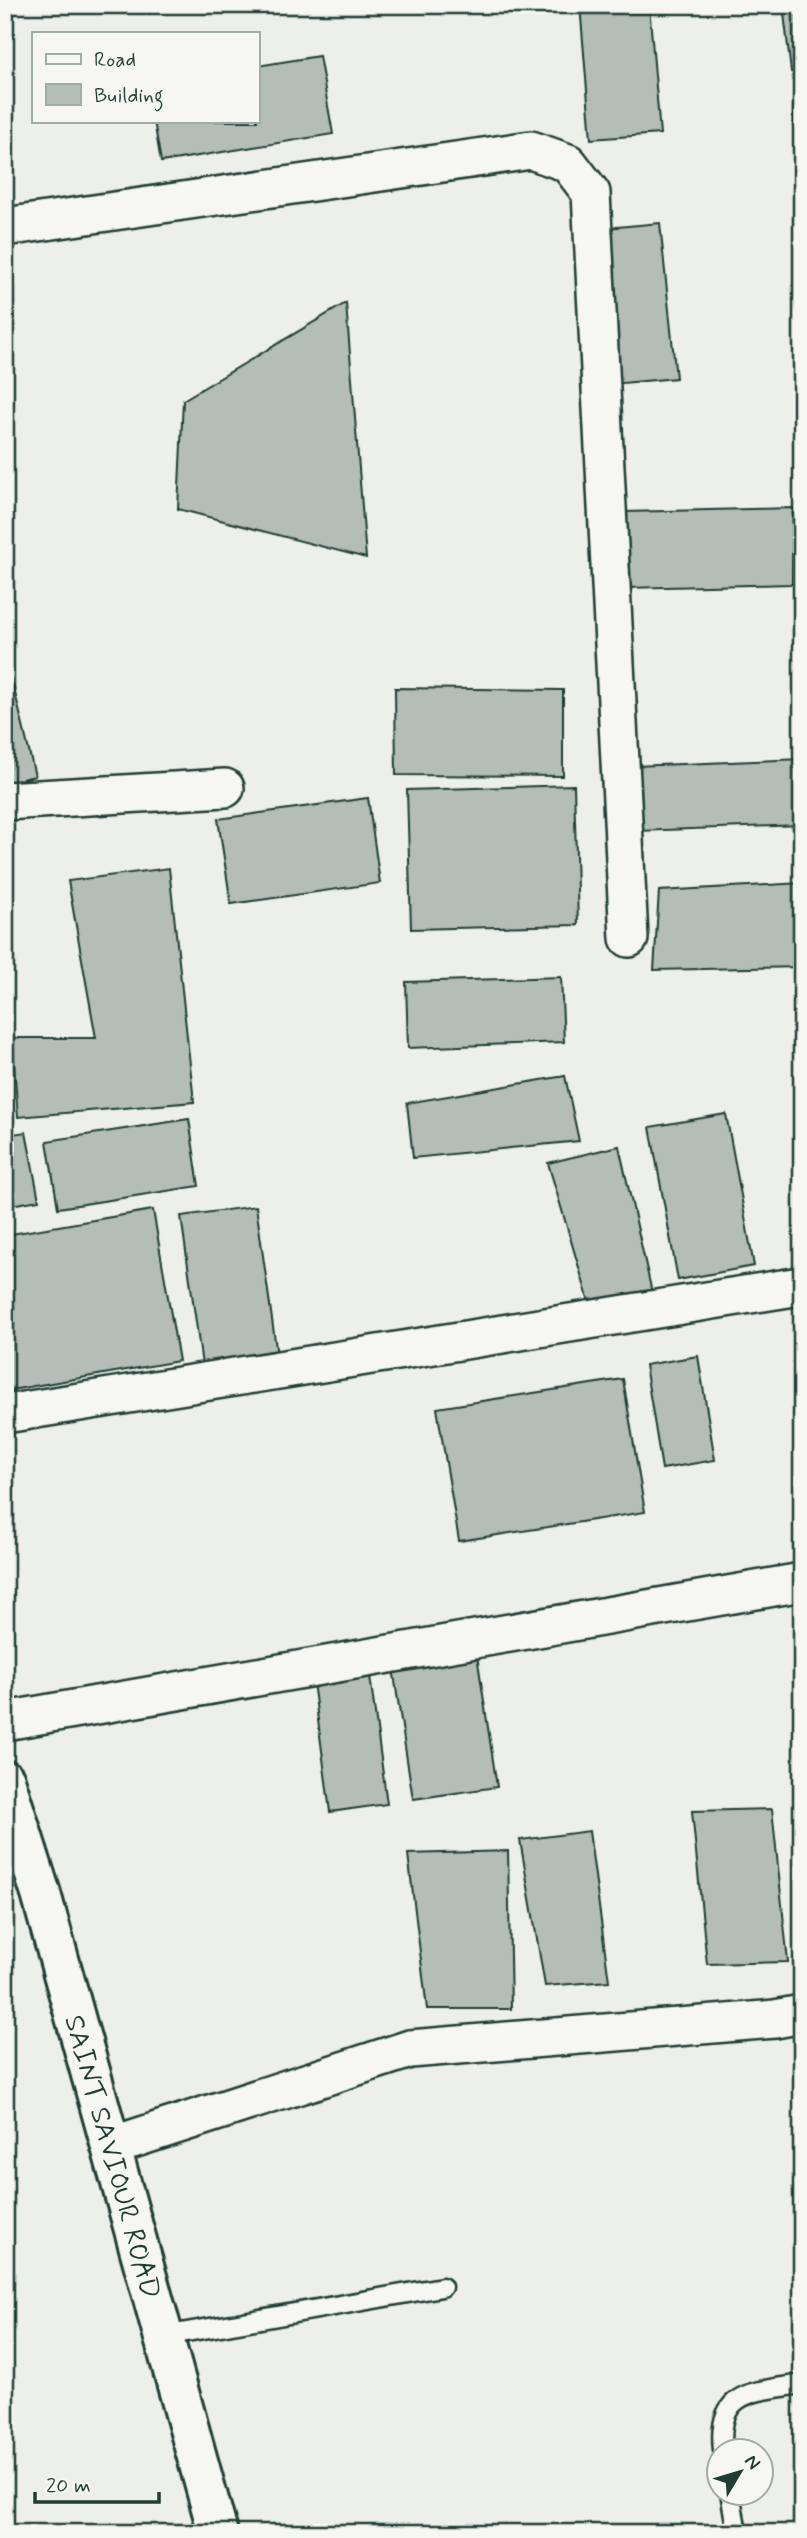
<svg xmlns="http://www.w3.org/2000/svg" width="807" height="2538" viewBox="0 0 807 2538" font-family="Mynerve,sans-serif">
<rect width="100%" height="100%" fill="#edefea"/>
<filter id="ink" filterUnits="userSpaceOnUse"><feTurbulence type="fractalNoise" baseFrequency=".0143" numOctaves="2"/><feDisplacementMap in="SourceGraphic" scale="14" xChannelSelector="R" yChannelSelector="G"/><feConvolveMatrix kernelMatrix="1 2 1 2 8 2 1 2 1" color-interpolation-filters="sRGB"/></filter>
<g filter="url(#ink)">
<path fill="#b4bdb8" stroke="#1f3d34" stroke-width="2" d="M580,5H649L660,134L591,139Z
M783,5H802V71L791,72Z
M319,56L333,134L161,162L154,121H257V66Z
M793,106H802V162L797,163Z
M660,223L676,378L612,384L596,229Z
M346,303L366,558L178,509L183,400Z
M793,508L792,584L624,588V512Z
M5,651L35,776L5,783Z
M395,688L563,690V776L396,775Z
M802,759V825L638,831L635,766Z
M574,785L578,925L411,929L407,790Z
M368,798L380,883L231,904L218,819Z
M169,868L194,1102L18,1117L12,1038H96L68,881Z
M802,883V967L654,970L659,891Z
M561,977L564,1042L408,1048L406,982Z
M565,1076L579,1141L413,1158L407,1103Z
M726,1114L754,1266L678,1280L650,1127Z
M189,1119L199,1186L58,1208L47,1141Z
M26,1132L39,1200L5,1206V1135Z
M619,1146L653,1297L593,1315L548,1163Z
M256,1206L277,1355L202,1365L181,1216Z
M153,1210L179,1361L5,1391V1235Z
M698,1356L715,1460L662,1469L645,1365Z
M623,1379L645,1512L459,1541L437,1408Z
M475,1642L497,1787L413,1799L391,1655Z
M370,1676L387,1804L330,1812L313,1682Z
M772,1809L788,1962L707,1964L692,1811Z
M589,1831L609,1981L545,1986L520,1840Z
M508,1851L511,2009H427L408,1854Z"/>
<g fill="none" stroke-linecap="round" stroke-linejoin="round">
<defs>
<path id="service" d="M164,2336L442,2287
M723,2450C716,2389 755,2392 802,2384
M730,2492L737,2533"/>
<path id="minor" d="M5,227L531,150L568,163L591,193L629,938
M5,801L225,788
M5,1414L794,1287
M5,1721L802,1582
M111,2146L410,2049L775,2019L802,2014"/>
<g id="tertiary">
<path id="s1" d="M5,1780L41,1894L218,2533"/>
</g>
</defs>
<use href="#service" stroke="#1f3d34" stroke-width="23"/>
<use href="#minor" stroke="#1f3d34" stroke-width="42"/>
<use href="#tertiary" stroke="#1f3d34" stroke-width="44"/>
<use href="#service" stroke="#f6f6f2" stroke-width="18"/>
<use href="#minor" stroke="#f6f6f2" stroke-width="37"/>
<use href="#tertiary" stroke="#f6f6f2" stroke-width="38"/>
</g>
</g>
<g text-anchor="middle" stroke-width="6" stroke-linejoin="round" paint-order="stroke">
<g font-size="28" fill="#1f3d34" stroke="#f6f6f2">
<text dy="10" stroke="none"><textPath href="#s1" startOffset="392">SAINT SAVIOUR ROAD</textPath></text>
</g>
</g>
<rect width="807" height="2538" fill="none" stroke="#f6f6f2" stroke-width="28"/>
<rect x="14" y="14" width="779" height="2510" fill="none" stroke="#1f3d34" stroke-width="2.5" filter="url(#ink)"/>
<rect x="32" y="32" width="228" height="91" fill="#f6f6f2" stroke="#a0aca6" stroke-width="2"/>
<rect x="46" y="54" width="35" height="10" fill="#f6f6f2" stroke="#a0aca6" stroke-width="2"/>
<text x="94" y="66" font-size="21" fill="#1f3d34">Road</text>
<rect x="46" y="84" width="35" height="21" fill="#b4bdb8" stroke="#a0aca6" stroke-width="2"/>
<text x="94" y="102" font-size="21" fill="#1f3d34">Building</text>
<g transform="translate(740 2472) rotate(52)"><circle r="33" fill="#f6f6f2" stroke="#a0aca6" stroke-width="2"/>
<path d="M0-5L12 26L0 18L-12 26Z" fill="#1f3d34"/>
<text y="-10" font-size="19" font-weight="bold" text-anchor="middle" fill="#1f3d34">N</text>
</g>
<path d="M35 2492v10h124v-10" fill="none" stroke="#1f3d34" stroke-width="3.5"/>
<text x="46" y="2492" font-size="21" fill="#1f3d34" stroke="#f6f6f2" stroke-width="5" paint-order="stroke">20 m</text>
</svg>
